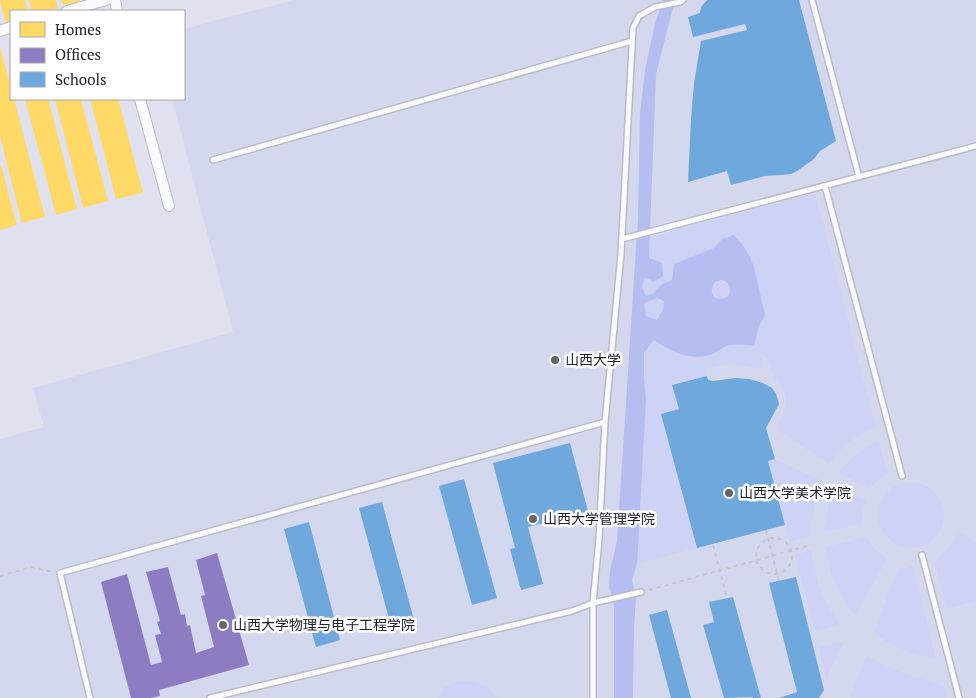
<svg xmlns="http://www.w3.org/2000/svg" width="976" height="698" viewBox="0 0 976 698" font-family="'PT Serif','Noto Sans SC',serif">
<rect width="100%" height="100%" fill="#dfe1ef"/>
<path fill="#d4d8ef" d="M293,0H976V698H0V439L44,427L33,388L233,332L172,99H184V29Z"/>
<path fill="#ced3f5" d="M815,193L876,427C854,437 844,444 829,464L778,430C777,420 787,411 786,400C785,388 775,381 771,371C769,366 768,361 766,356L761,354L763,362L762,369C754,369 746,366 738,365C727,363 716,366 706,369L707,376L673,385L679,409L661,414L697,548L637,564L646,401L644,379V352L654,340C672,352 692,362 713,354C718,352 722,347 726,346C735,344 745,345 754,346L758,329L765,315L754,268L750,257L742,244L722,239L714,248L674,264L672,280L661,285L654,293L646,296L642,287L649,259L650,237Z
M712 290a9 9 0 1 1 18 0a9 9 0 1 1-18 0Z
M657,298L664,300L663,310L657,320L646,316L644,303Z
M878,440L888,474L878,481L869,489L838,472L854,456Z
M775,459L822,481L815,503L809,537L790,542L768,461Z
M878 515a33 33 0 1 1 66 0a33 33 0 1 1-66 0Z
M833,487L867,500L863,509L861,524L823,532Z
M958,531L976,542V601L947,609L934,560C946,551 951,545 958,531Z
M867,537L872,546L887,559L855,616L842,596L831,573L825,547Z
M811,550L818,582L826,602L840,625L815,631L795,555Z
M913,566L936,659L915,654L890,644L874,632L899,567L906,568Z
M845,641L826,678L819,647Z
M866,656L903,673L944,686L947,698H850Z
M457,681C476,681 485,681 497,698H437L443,688Z"/>
<path fill="#b6bdf0" fill-rule="evenodd" d="M663,0H675L656,74L649,258L662,263L663,276L654,282L645,277L642,287L646,296L654,293L661,285L672,280L674,264L714,248L722,239L734,235L742,244L750,257L754,267L765,315L758,329L754,346C746,345 735,344 727,346C722,347 718,352 713,354C692,362 672,352 654,340L644,353V379L646,400L637,564L632,580L636,598L634,628L633,698H614V605L609,587L610,571L617,541L638,217L640,114L645,70L655,24ZM721,280C730,282 733,290 727,297C715,303 707,293 715,282ZM657,298L664,301L663,310L657,320L646,316L644,303Z"/>
<path fill="#ffd966" d="M0,0H25L28,11H11V24L6,25Z
M29,0H56L58,8L45,11H32Z
M61,0H80V1L63,5Z
M0,47L11,88V99H14L45,217L22,223L0,136Z
M25,99H48L77,209L56,215Z
M55,99H81L108,201L83,208Z
M90,99H118L143,193L116,199Z
M1,165L17,225L0,230V166Z"/>
<path fill="#8e7cc3" d="M217,553L249,665L159,690L160,696L151,698H131L101,582L127,574L151,665L162,662L155,635L161,634L157,622L160,621L146,572L168,567L181,615L185,614L187,626L190,625L196,653L214,647L201,596L205,595L196,560Z"/>
<path fill="#6fa8dc" d="M707,0H799L836,141L820,151L814,159L797,171L791,174L781,175L765,176L731,185L727,171L688,182L691,119L694,83L701,41L747,30L745,24L693,37L688,17L700,13L701,7Z
M707,376L708,380L713,381L736,378L749,379L763,383L772,388L776,394L779,404L766,428L775,459L768,461L785,525L697,548L661,414L679,409L672,385Z
M570,443L588,511L528,527L543,584L521,590L510,549L515,548L493,463Z
M464,479L497,598L472,605L439,486Z
M382,502L414,620L391,626L359,508Z
M309,522L340,640L316,647L284,529Z
M796,577L824,690L819,698H779L797,692L769,583Z
M733,597L761,698H753V697L724,698L703,625L714,622L709,602Z
M667,610L691,698H671L649,615Z"/>
<g fill="none" stroke-linecap="round" stroke-linejoin="round">
<defs>
<path id="lane" d="M812,0L859,177
M213,160L632,41
M825,186L902,476
M622,239L976,146
M922,555L959,698
M90,698L60,573L605,422
M210,698L572,611L593,603L599,539L605,422L621,254L633,28L639,16L655,7L680,2L683,0
M593,698V603L641,592"/>
<path id="street" d="M115,0L117,11
M67,11L106,0
M0,31L11,27
M140,99L169,206"/>
</defs>
<use href="#lane" stroke="#babbc6" stroke-width="8"/>
<use href="#street" stroke="#babbc6" stroke-width="12"/>
<path stroke="#c5c6c9" stroke-width="2" stroke-dasharray="4 4" stroke-linecap="butt" d="M0,576L32,567L53,572
M649,590L811,545"/>
<use href="#lane" stroke="#fafafd" stroke-width="5"/>
<use href="#street" stroke="#fafafd" stroke-width="10"/>
<path stroke="#c5c6c9" stroke-width="2" stroke-dasharray="4 4" stroke-linecap="butt" d="M766,530L779,581
M756 556a18 18 0 1 1 36 0a18 18 0 1 1-36 0Z
M713,545L727,598"/>
</g>
<g fill="#63656f" stroke="#fff" stroke-width="2">
<circle cx="555" cy="360" r="5"/>
<circle cx="729" cy="493" r="5"/>
<circle cx="533" cy="519" r="5"/>
<circle cx="223" cy="625" r="5"/>
</g>
<g text-anchor="middle" stroke-width="5" stroke-linejoin="round" paint-order="stroke">
<g font-size="14" fill="#20222a" stroke="#fff" text-anchor="start">
<text x="565" y="365">山西大学</text>
<text x="739" y="498">山西大学美术学院</text>
<text x="543" y="524">山西大学管理学院</text>
<text x="233" y="630">山西大学物理与电子工程学院</text>
</g>
</g>
<rect x="10" y="10" width="175" height="90" fill="#ffffff" stroke="#a6a7aa"/>
<rect x="20" y="22" width="25" height="15" fill="#ffd966" stroke="#a6a7aa"/>
<text x="55" y="35" font-size="15" fill="#20222a">Homes</text>
<rect x="20" y="48" width="25" height="15" fill="#8e7cc3" stroke="#a6a7aa"/>
<text x="55" y="60" font-size="15" fill="#20222a">Offices</text>
<rect x="20" y="72" width="25" height="15" fill="#6fa8dc" stroke="#a6a7aa"/>
<text x="55" y="85" font-size="15" fill="#20222a">Schools</text>
</svg>
